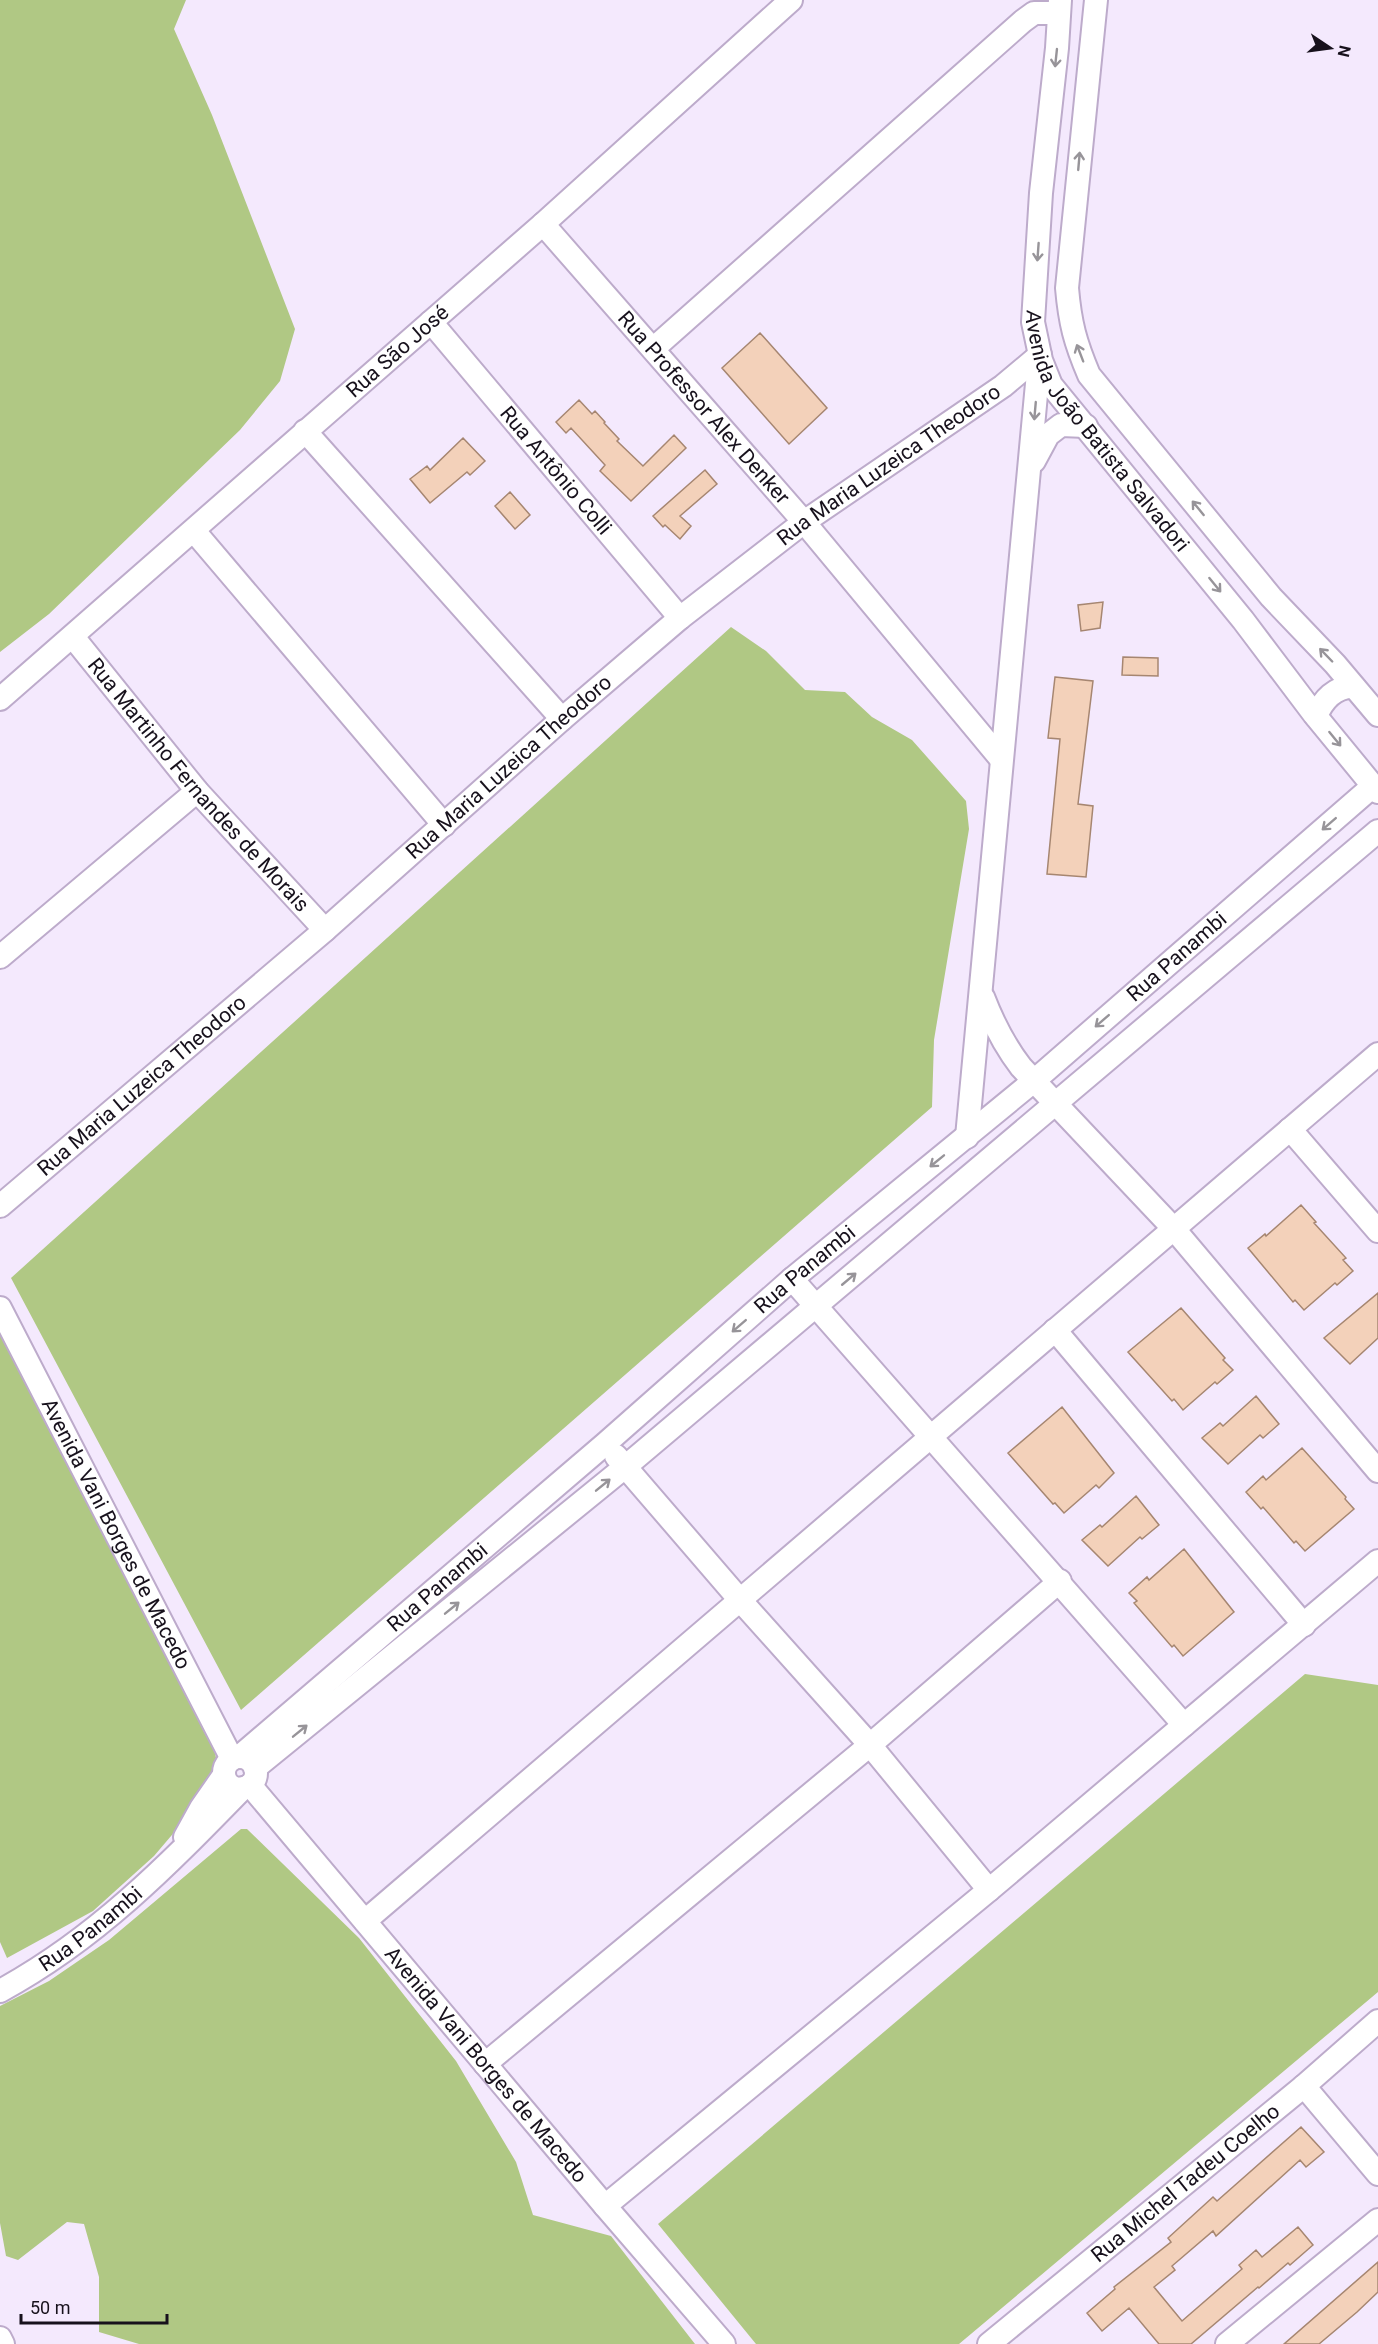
<svg xmlns="http://www.w3.org/2000/svg" width="1378" height="2344" viewBox="0 0 1378 2344" font-family="Roboto,sans-serif">
<rect width="100%" height="100%" fill="#f4e9fd"/>
<path fill="#b0c884" d="M0,0H186L174,29L212,115L295,329L280,381L240,430L49,614L0,652Z
M731,627L766,651L805,690L845,692L872,717L912,740L966,801L969,829L934,1040L932,1107L241,1710L11,1278Z
M0,1333L215,1753L218,1767L183,1822L154,1856L93,1911L7,1958L0,1942Z
M1305,1674L1378,1685V1992L959,2344H756L658,2224Z
M241,1829H247L359,1938L456,2061L516,2162L533,2215L611,2236L695,2344H139L99,2332V2277L84,2224L67,2222L18,2260L6,2256L0,2223V2006L49,1981L109,1940Z"/>
<path fill="#f3d1ba" stroke="#a68671" stroke-width="1.5" d="M760,333L827,408L789,444L722,368Z
M579,400L592,414L595,411L605,422L604,423L619,439L617,441L643,466L674,435L686,448L631,501L600,471L605,465L571,428L566,433L556,422Z
M463,438L485,461L470,475L467,472L430,503L410,479L427,466L430,470Z
M705,470L717,484L680,516L691,526L680,539L665,525L663,527L653,516Z
M510,492L530,515L515,529L495,506Z
M1103,602L1100,628L1081,631L1078,605Z
M1123,657L1158,658V676L1122,675Z
M1055,677L1093,681L1078,804L1093,806L1086,877L1047,874L1060,739L1048,738Z
M1301,1205L1316,1222L1314,1223L1346,1258L1343,1260L1353,1271L1337,1285L1335,1283L1304,1310L1295,1300L1293,1302L1248,1248L1265,1234L1266,1236Z
M1378,1293V1338L1350,1364L1324,1338Z
M1181,1308L1225,1358L1223,1360L1233,1370L1217,1384L1215,1382L1183,1410L1174,1399L1172,1401L1128,1352Z
M1256,1396L1279,1424L1263,1438L1260,1435L1228,1464L1202,1438L1220,1423L1223,1426Z
M1062,1407L1114,1473L1099,1488L1096,1485L1064,1513L1055,1503L1053,1504L1008,1453Z
M1302,1448L1346,1497L1345,1499L1354,1509L1305,1551L1296,1541L1294,1543L1263,1507L1261,1509L1246,1492L1263,1476L1266,1480Z
M1136,1496L1159,1525L1142,1539L1140,1537L1108,1566L1082,1540L1100,1525L1102,1527Z
M1184,1549L1234,1612L1183,1656L1174,1645L1172,1647L1134,1603L1137,1601L1129,1593L1147,1577L1149,1580Z
M1301,2127L1324,2152L1306,2167L1300,2160L1216,2236L1213,2231L1172,2266L1175,2270L1154,2287L1182,2321L1242,2269L1239,2265L1256,2250L1262,2257L1298,2227L1313,2245L1290,2265L1288,2263L1259,2288L1258,2287L1191,2344H1159L1129,2308L1102,2331L1087,2313L1115,2289L1114,2287L1171,2242L1168,2238L1213,2197L1217,2201Z
M1378,2262V2292L1357,2312L1319,2344H1284Z"/>
<g fill="none" stroke-linecap="round" stroke-linejoin="round">
<defs>
<g id="street">
<path id="s1" d="M1060,0L1057,48L1041,193L1033,322L1041,360L1051,385L1243,620L1314,714L1378,792"/>
<path d="M1096,0L1067,288C1070,323 1075,342 1089,375L1271,597L1335,664L1378,715"/>
<path id="s2" d="M543,224L804,522L1001,759"/>
<path id="s3" d="M431,322L680,618"/>
<path d="M653,349L1023,21L1034,13H1059"/>
<path d="M305,431L562,719"/>
<path d="M1034,461L1048,435L1061,425L1086,426"/>
<path d="M194,531L444,825"/>
<path id="s4" d="M73,637L197,791L325,930"/>
<path id="s5" d="M0,699L543,224L791,0"/>
<path d="M1316,716C1323,700 1335,686 1354,687"/>
<path d="M0,957L197,791"/>
<path d="M983,997C993,1023 1004,1045 1021,1067L1174,1229L1378,1471"/>
<path d="M1290,1129L1378,1231"/>
<path d="M967,1137L1039,362"/>
<path id="s6" d="M0,1206L325,930L562,719L680,618L804,522L1003,386L1040,355"/>
<path d="M792,1279L1184,1725"/>
<path id="s7" d="M0,1308L232,1759"/>
<path d="M1055,1330L1304,1625"/>
<path d="M616,1456L740,1600L870,1745L989,1890"/>
<path id="s8" d="M239,1757L605,1444L792,1279L1035,1080L1373,786"/>
<circle cx="240" cy="1773" r="16"/>
<path d="M255,1768L625,1467L1378,831"/>
<path id="s9" d="M250,1785L605,2206L724,2344"/>
<path d="M185,1837L201,1808L224,1775"/>
<path d="M365,1921L1378,1054"/>
<path id="s10" d="M0,1991C96,1939 167,1866 243,1788"/>
<path d="M485,2064L870,1745L1060,1581"/>
<path d="M1304,2086L1378,2174"/>
<path d="M605,2206L989,1890L1378,1561"/>
<path d="M0,2338L3,2344"/>
<path id="s11" d="M989,2344L1304,2086L1378,2021"/>
<path d="M1227,2344L1378,2220"/>
</g>
</defs>
<use href="#street" stroke="#bdabcb" stroke-width="26"/>
<use href="#street" stroke="#fff" stroke-width="22"/>
</g>
<defs><path id="oneway-shaft" d="M-6 0H5M1.5-3L5.5 0L1.5 3" fill="none" stroke-width="1.6" stroke-linecap="round" stroke-linejoin="round" transform="scale(1.5)"/></defs>
<g stroke="#979499">
<use href="#oneway-shaft" transform="translate(1056 58) rotate(96)"/>
<use href="#oneway-shaft" transform="translate(1079 161) rotate(-85)"/>
<use href="#oneway-shaft" transform="translate(1038 252) rotate(94)"/>
<use href="#oneway-shaft" transform="translate(1080 353) rotate(-111)"/>
<use href="#oneway-shaft" transform="translate(1035 411) rotate(95)"/>
<use href="#oneway-shaft" transform="translate(1198 508) rotate(-129)"/>
<use href="#oneway-shaft" transform="translate(1215 585) rotate(51)"/>
<use href="#oneway-shaft" transform="translate(1326 655) rotate(-134)"/>
<use href="#oneway-shaft" transform="translate(1335 739) rotate(51)"/>
<use href="#oneway-shaft" transform="translate(1329 824) rotate(139)"/>
<use href="#oneway-shaft" transform="translate(1102 1021) rotate(139)"/>
<use href="#oneway-shaft" transform="translate(937 1161) rotate(141)"/>
<use href="#oneway-shaft" transform="translate(849 1279) rotate(-40)"/>
<use href="#oneway-shaft" transform="translate(739 1326) rotate(139)"/>
<use href="#oneway-shaft" transform="translate(603 1485) rotate(-39)"/>
<use href="#oneway-shaft" transform="translate(452 1608) rotate(-39)"/>
<use href="#oneway-shaft" transform="translate(300 1731) rotate(-39)"/>
</g>
<g text-anchor="middle" stroke-width="5" stroke-linejoin="round" paint-order="stroke">
<g font-size="21" fill="#17111c" stroke="#f4e9fd">
<text dy="7" stroke="none"><textPath href="#s5" startOffset="528">Rua São José</textPath></text>
<text dy="7" stroke="none"><textPath href="#s2" startOffset="244">Rua Professor Alex Denker</textPath></text>
<text dy="7" stroke="none"><textPath href="#s1" startOffset="456">Avenida João Batista Salvadori</textPath></text>
<text dy="7" stroke="none"><textPath href="#s6" startOffset="1158">Rua Maria Luzeica Theodoro</textPath></text>
<text dy="7" stroke="none"><textPath href="#s3" startOffset="194">Rua Antônio Colli</textPath></text>
<text dy="7" stroke="none"><textPath href="#s6" startOffset="672">Rua Maria Luzeica Theodoro</textPath></text>
<text dy="7" stroke="none"><textPath href="#s4" startOffset="194">Rua Martinho Fernandes de Morais</textPath></text>
<text dy="7" stroke="none"><textPath href="#s8" startOffset="1233">Rua Panambi</textPath></text>
<text dy="7" stroke="none"><textPath href="#s6" startOffset="186">Rua Maria Luzeica Theodoro</textPath></text>
<text dy="7" stroke="none"><textPath href="#s8" startOffset="747">Rua Panambi</textPath></text>
<text dy="7" stroke="none"><textPath href="#s7" startOffset="254">Avenida Vani Borges de Macedo</textPath></text>
<text dy="7" stroke="none"><textPath href="#s8" startOffset="261">Rua Panambi</textPath></text>
<text dy="7" stroke="none"><textPath href="#s10" startOffset="110">Rua Panambi</textPath></text>
<text dy="7" stroke="none"><textPath href="#s9" startOffset="366">Avenida Vani Borges de Macedo</textPath></text>
<text dy="7" stroke="none"><textPath href="#s11" startOffset="254">Rua Michel Tadeu Coelho</textPath></text>
</g>
</g>
<g transform="translate(1330 48) rotate(103)" stroke="#f4e9fd" stroke-width="4.5" paint-order="stroke">
<path d="M0-4.5L10 22L0 15L-10 22Z" fill="#17111c"/>
<text y="-9" font-size="16" font-weight="bold" text-anchor="middle" fill="#17111c">N</text>
</g>
<path d="M21 2314v9h146v-9" fill="none" stroke="#17111c" stroke-width="3"/>
<text x="30" y="2314" font-size="18" fill="#17111c" stroke="#f4e9fd" stroke-width="4.5" paint-order="stroke">50 m</text>
</svg>
